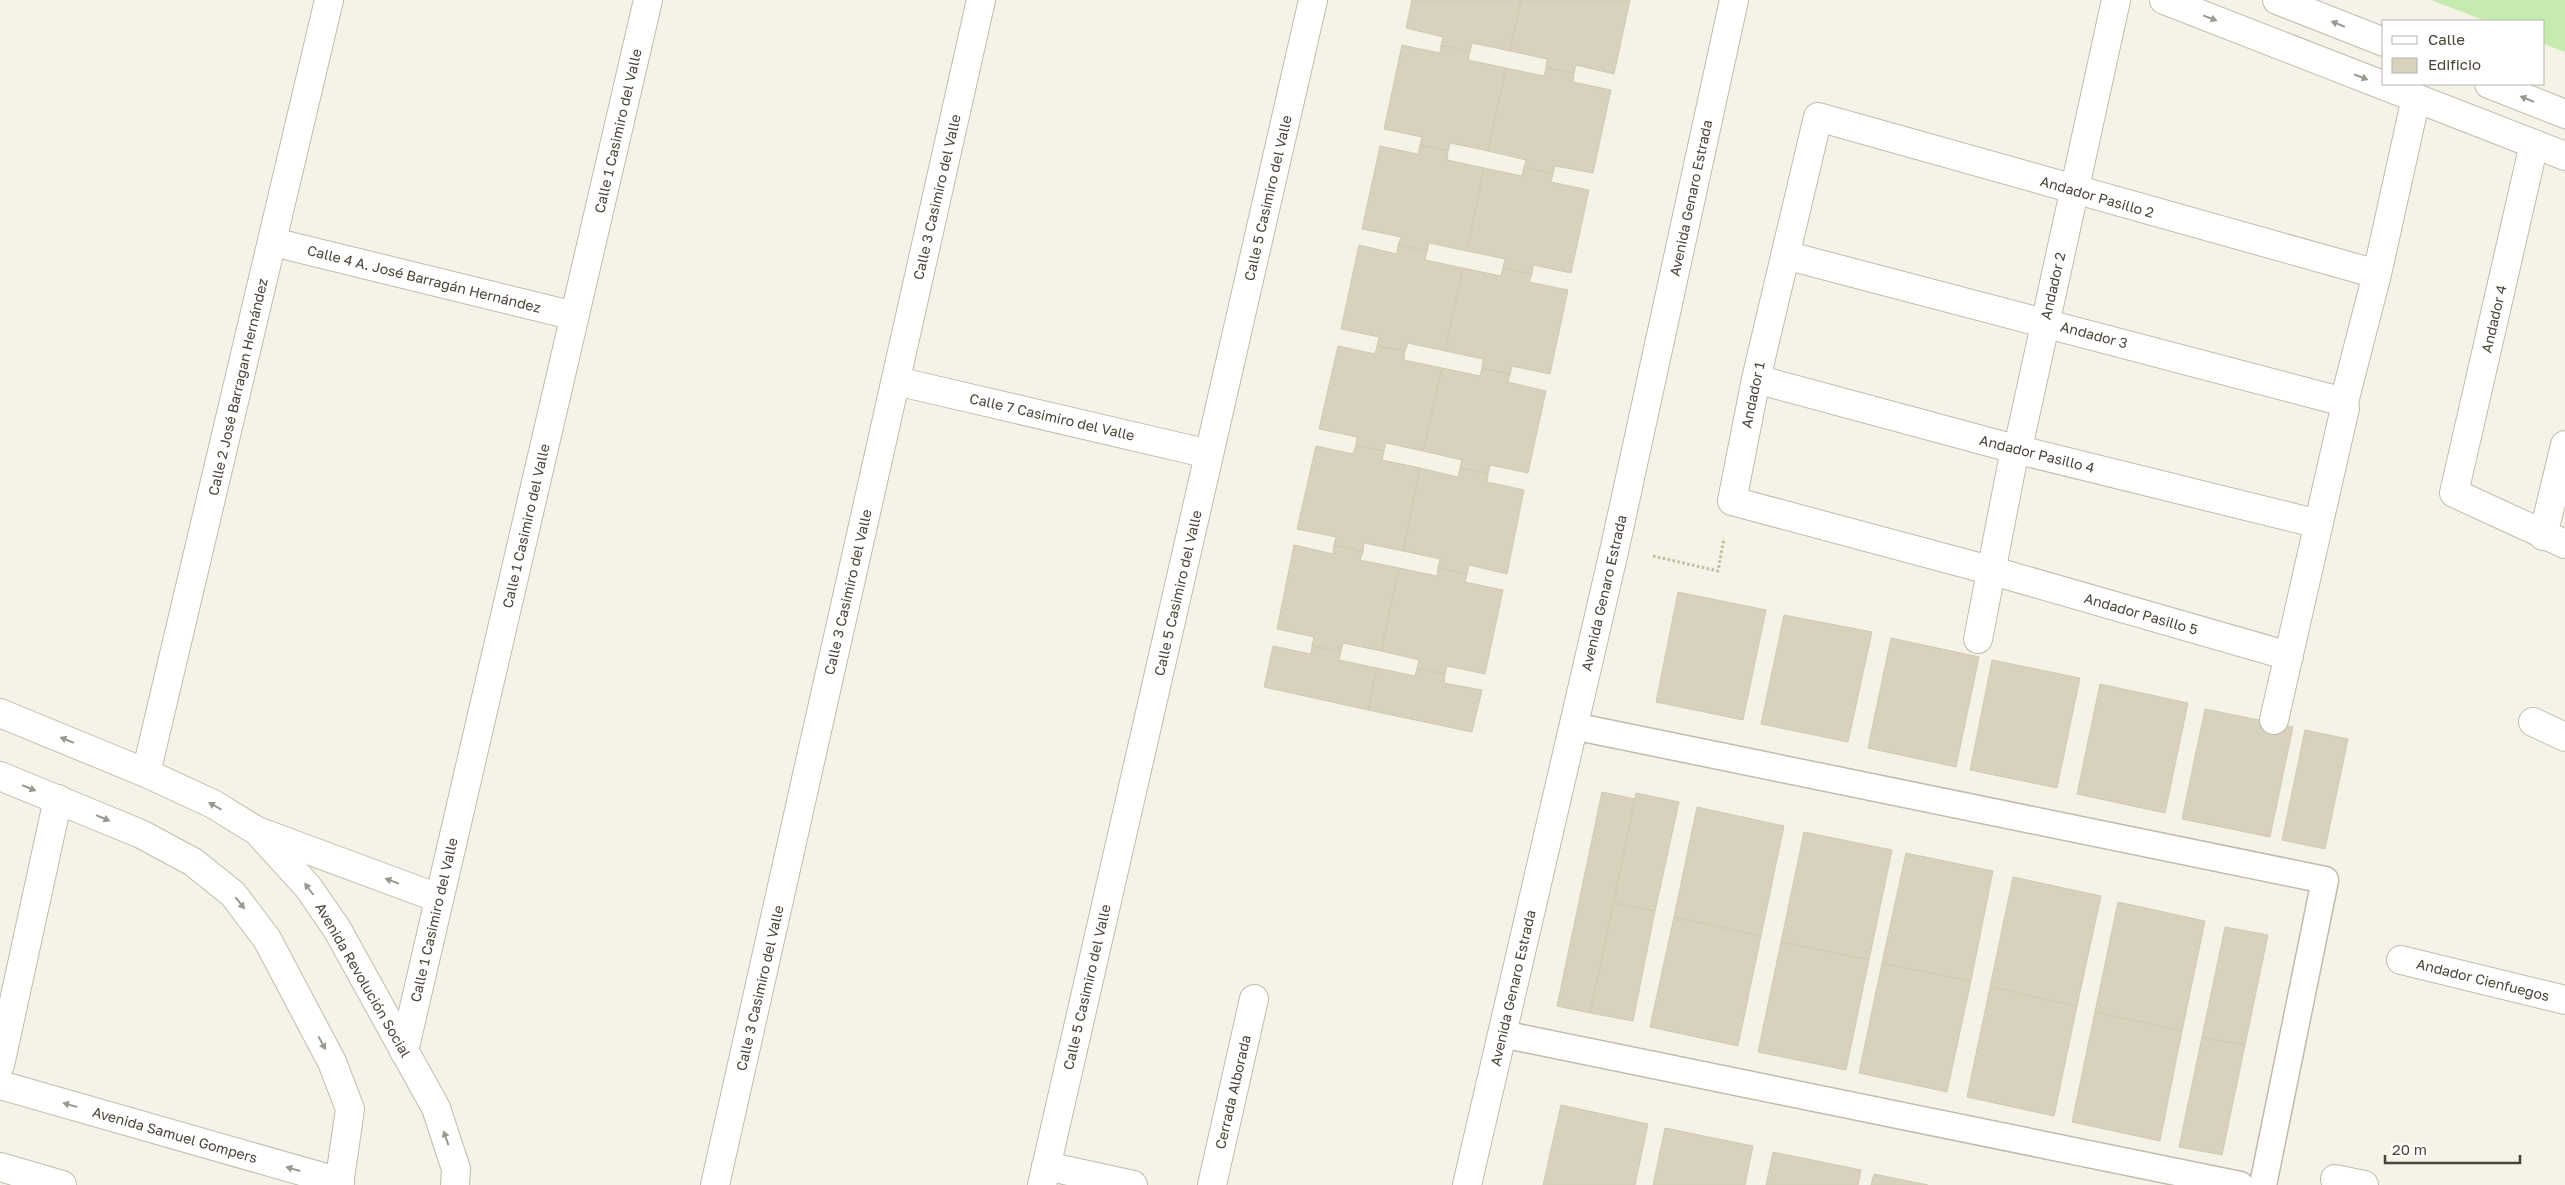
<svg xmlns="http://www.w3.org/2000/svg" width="2565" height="1185" viewBox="0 0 2565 1185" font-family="'Golos Text',sans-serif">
<rect width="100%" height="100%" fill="#f5f3e8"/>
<path fill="#c7ebaf" d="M2431,0H2565V52L2544,44V21H2486Z"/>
<path fill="#d7d1bd" stroke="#d2caaf" d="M1412,0H1521L1510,51L1472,43L1470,52L1441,45L1443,37L1406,28Z
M1521,0H1630L1614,74L1576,65L1574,73L1546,68L1547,59L1510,51Z
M1402,45L1440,53L1441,45L1470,52L1468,60L1506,68L1488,151L1450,143L1448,151L1420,145L1422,137L1384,129Z
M1506,68L1544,76L1546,68L1574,73L1573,82L1611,90L1593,173L1555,166L1553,174L1524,167L1526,160L1488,151Z
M1420,145L1448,151L1447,160L1484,168L1467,251L1429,243L1427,251L1398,245L1401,237L1362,229L1380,146L1418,154Z
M1524,167L1553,174L1551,182L1589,190L1571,273L1533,265L1532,274L1503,268L1505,259L1467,251L1484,168L1522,176Z
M1359,245L1397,254L1398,245L1427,251L1425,260L1463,268L1445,351L1408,343L1405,351L1377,346L1379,337L1341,329Z
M1463,268L1501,276L1503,268L1532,274L1529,282L1568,290L1550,374L1512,366L1510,374L1482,368L1483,359L1445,351Z
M1338,346L1375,354L1377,346L1405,351L1404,360L1442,368L1423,451L1386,443L1384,451L1356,445L1357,437L1319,429Z
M1442,368L1480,376L1482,368L1510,374L1508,382L1546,391L1528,473L1490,465L1488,474L1460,468L1462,460L1423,451Z
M1356,445L1384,451L1382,460L1420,468L1403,551L1364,543L1363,552L1334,545L1336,537L1297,529L1316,446L1353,454Z
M1420,468L1458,477L1460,468L1488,474L1487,482L1524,490L1507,574L1469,565L1467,574L1438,568L1440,559L1403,551Z
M1294,545L1333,554L1334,545L1363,552L1360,560L1399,568L1381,651L1343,643L1341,651L1312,646L1314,637L1277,629Z
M1399,568L1437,576L1438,568L1467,574L1465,582L1503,590L1485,674L1447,666L1445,674L1417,668L1419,660L1381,651Z
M1678,592L1766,610L1743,720L1656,702Z
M1784,615L1872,632L1848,742L1761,724Z
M1891,638L1979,657L1956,767L1868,748Z
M1273,646L1311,654L1312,646L1341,651L1339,660L1377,668L1368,710L1264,687Z
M1992,660L2080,678L2057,788L1970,770Z
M1377,668L1415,676L1417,668L1445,674L1444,683L1482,690L1472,732L1368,710Z
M2100,684L2188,703L2165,813L2077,794Z
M2205,709L2293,727L2270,837L2182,819Z
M2305,730L2348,739L2325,849L2282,840Z
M1602,792L1635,799L1590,1013L1557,1006Z
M1636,793L1679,802L1655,911L1614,903Z
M1697,807L1784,826L1761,936L1674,917Z
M1804,832L1892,850L1869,960L1781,942Z
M1906,853L1993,871L1971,981L1882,963Z
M2013,877L2101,896L2077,1006L1990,987Z
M2118,902L2205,921L2182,1031L2095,1012Z
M1614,903L1655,911L1633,1021L1590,1013Z
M1674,917L1761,936L1738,1046L1650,1027Z
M2225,927L2268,935L2245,1045L2202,1037Z
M1781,942L1869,960L1846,1070L1758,1052Z
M1882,963L1971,981L1947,1092L1859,1073Z
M1990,987L2077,1006L2054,1116L1967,1097Z
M2095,1012L2182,1031L2160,1141L2072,1122Z
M2202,1037L2245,1045L2222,1155L2179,1147Z
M1561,1105L1648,1124L1635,1185H1543Z
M1665,1128L1753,1146L1745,1185H1653Z
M1773,1152L1861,1170L1858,1185H1766Z
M1874,1174L1928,1185H1871Z"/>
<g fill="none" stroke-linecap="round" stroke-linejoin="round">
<defs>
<path id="service" d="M1573,726L2325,880L2263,1185
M1502,1034L2240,1185"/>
<path id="pedestrian" d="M2534,144L2454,493L2565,544
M2543,536L2565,445"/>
<path id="minor" d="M273,242L575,316
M1785,255L2344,402
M1756,379L2015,449L2319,524
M896,381L1209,454
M1978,639L2015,449L2018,448L2116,0
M2289,656L1993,571L1732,501L1756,379L1818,117L2377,274
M2274,720L2345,408L2344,402L2377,274L2416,98
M2533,722L2565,737
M146,773L329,0
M257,831L438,898
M2401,960L2565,1000
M404,1051L648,0
M0,1065L58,799
M0,1085L340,1182
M1046,1166L1133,1185
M0,1167L62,1185
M2335,1179L2364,1185
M715,1185L981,0
M1042,1185L1313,0
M1212,1185L1254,999"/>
<path id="tertiary" d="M2164,0L2565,156
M2277,0L2384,42
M2489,84L2565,114
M0,713L146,773L213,804L257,831L308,887L337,929L436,1108L456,1169L455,1185
M0,776L141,834L193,862L233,894L267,939L332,1062L350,1109L339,1185
M1467,1185L1615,547L1734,0"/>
</defs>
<use href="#service" stroke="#c1bcaa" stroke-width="29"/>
<use href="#pedestrian" stroke="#c1bcaa" stroke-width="30"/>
<use href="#minor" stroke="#c1bcaa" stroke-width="30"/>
<use href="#tertiary" stroke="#c1bcaa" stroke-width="30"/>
<path stroke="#c4bb9a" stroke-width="3" stroke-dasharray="2.5 2.5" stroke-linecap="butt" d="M1653,556L1718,571L1724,538"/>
<use href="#service" stroke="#fff" stroke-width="26"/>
<use href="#pedestrian" stroke="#fff" stroke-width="28"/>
<use href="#minor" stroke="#fff" stroke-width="28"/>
<use href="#tertiary" stroke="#fff" stroke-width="28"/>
</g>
<defs><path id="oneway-solid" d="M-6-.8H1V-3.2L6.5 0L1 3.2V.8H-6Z" transform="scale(1.25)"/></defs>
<g fill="#9b9890">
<use href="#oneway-solid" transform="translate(2210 18) rotate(21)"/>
<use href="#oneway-solid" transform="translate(2338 24) rotate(-158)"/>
<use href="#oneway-solid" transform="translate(2361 77) rotate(21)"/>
<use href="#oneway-solid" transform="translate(2527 99) rotate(-158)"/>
<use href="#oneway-solid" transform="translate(67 740) rotate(-158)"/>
<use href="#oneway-solid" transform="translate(29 788) rotate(22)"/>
<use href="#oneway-solid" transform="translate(215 806) rotate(-151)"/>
<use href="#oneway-solid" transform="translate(103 818) rotate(23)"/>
<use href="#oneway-solid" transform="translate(392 881) rotate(-160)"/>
<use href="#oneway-solid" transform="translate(309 889) rotate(-127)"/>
<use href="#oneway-solid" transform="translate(240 903) rotate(52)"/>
<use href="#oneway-solid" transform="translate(322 1043) rotate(62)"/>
<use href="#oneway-solid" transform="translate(70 1105) rotate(-164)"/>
<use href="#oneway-solid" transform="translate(446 1138) rotate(-109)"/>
<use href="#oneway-solid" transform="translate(293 1169) rotate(-164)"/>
</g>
<g text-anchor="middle" stroke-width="5" stroke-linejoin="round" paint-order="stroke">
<g font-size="14" fill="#494436" stroke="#fff">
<text transform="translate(618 131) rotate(-77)" y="5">Calle 1 Casimiro del Valle</text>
<text transform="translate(937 197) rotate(-77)" y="5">Calle 3 Casimiro del Valle</text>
<text transform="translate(2097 197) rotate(16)" y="5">Andador Pasillo 2</text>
<text transform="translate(1268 198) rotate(-77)" y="5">Calle 5 Casimiro del Valle</text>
<text transform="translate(1691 198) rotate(-78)" y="5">Avenida Genaro Estrada</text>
<text transform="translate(424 279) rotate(14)" y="5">Calle 4 A. José Barragán Hernández</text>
<text transform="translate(2053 286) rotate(-77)" y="5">Andador 2</text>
<text transform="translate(2494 319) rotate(-77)" y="5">Andador 4</text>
<text transform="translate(2094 335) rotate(15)" y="5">Andador 3</text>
<text transform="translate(238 387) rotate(-77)" y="5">Calle 2 José Barragan Hernández</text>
<text transform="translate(1753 395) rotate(-78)" y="5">Andador 1</text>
<text transform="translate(1052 417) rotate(13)" y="5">Calle 7 Casimiro del Valle</text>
<text transform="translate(2037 454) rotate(14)" y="5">Andador Pasillo 4</text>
<text transform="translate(526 526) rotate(-77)" y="5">Calle 1 Casimiro del Valle</text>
<text transform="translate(848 592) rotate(-77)" y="5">Calle 3 Casimiro del Valle</text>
<text transform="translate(1178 593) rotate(-77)" y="5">Calle 5 Casimiro del Valle</text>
<text transform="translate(1604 593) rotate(-77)" y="5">Avenida Genaro Estrada</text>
<text transform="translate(2141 614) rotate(16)" y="5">Andador Pasillo 5</text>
<text transform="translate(434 920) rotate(-77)" y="5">Calle 1 Casimiro del Valle</text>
<text transform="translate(363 980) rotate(60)" y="5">Avenida Revolución Social</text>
<text transform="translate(2483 980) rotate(14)" y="5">Andador Cienfuegos</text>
<text transform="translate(1087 987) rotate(-77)" y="5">Calle 5 Casimiro del Valle</text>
<text transform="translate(760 988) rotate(-77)" y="5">Calle 3 Casimiro del Valle</text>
<text transform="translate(1513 988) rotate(-77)" y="5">Avenida Genaro Estrada</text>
<text transform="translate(1233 1092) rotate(-77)" y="5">Cerrada Alborada</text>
<text transform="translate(175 1135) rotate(16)" y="5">Avenida Samuel Gompers</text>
</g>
</g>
<rect x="2382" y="20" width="162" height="65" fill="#ffffff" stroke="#b6b4af"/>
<rect x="2392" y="36" width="25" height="8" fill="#ffffff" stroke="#b6b4af"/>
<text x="2428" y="45" font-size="15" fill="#494436">Calle</text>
<rect x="2392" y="58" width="25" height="15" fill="#d7d1bd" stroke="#b6b4af"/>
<text x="2428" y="70" font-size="15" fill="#494436">Edificio</text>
<path d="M2385 1155v8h135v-8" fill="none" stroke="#494436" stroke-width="2.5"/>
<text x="2392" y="1155" font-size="15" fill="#494436" stroke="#ffffff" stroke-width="4" paint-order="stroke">20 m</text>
</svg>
